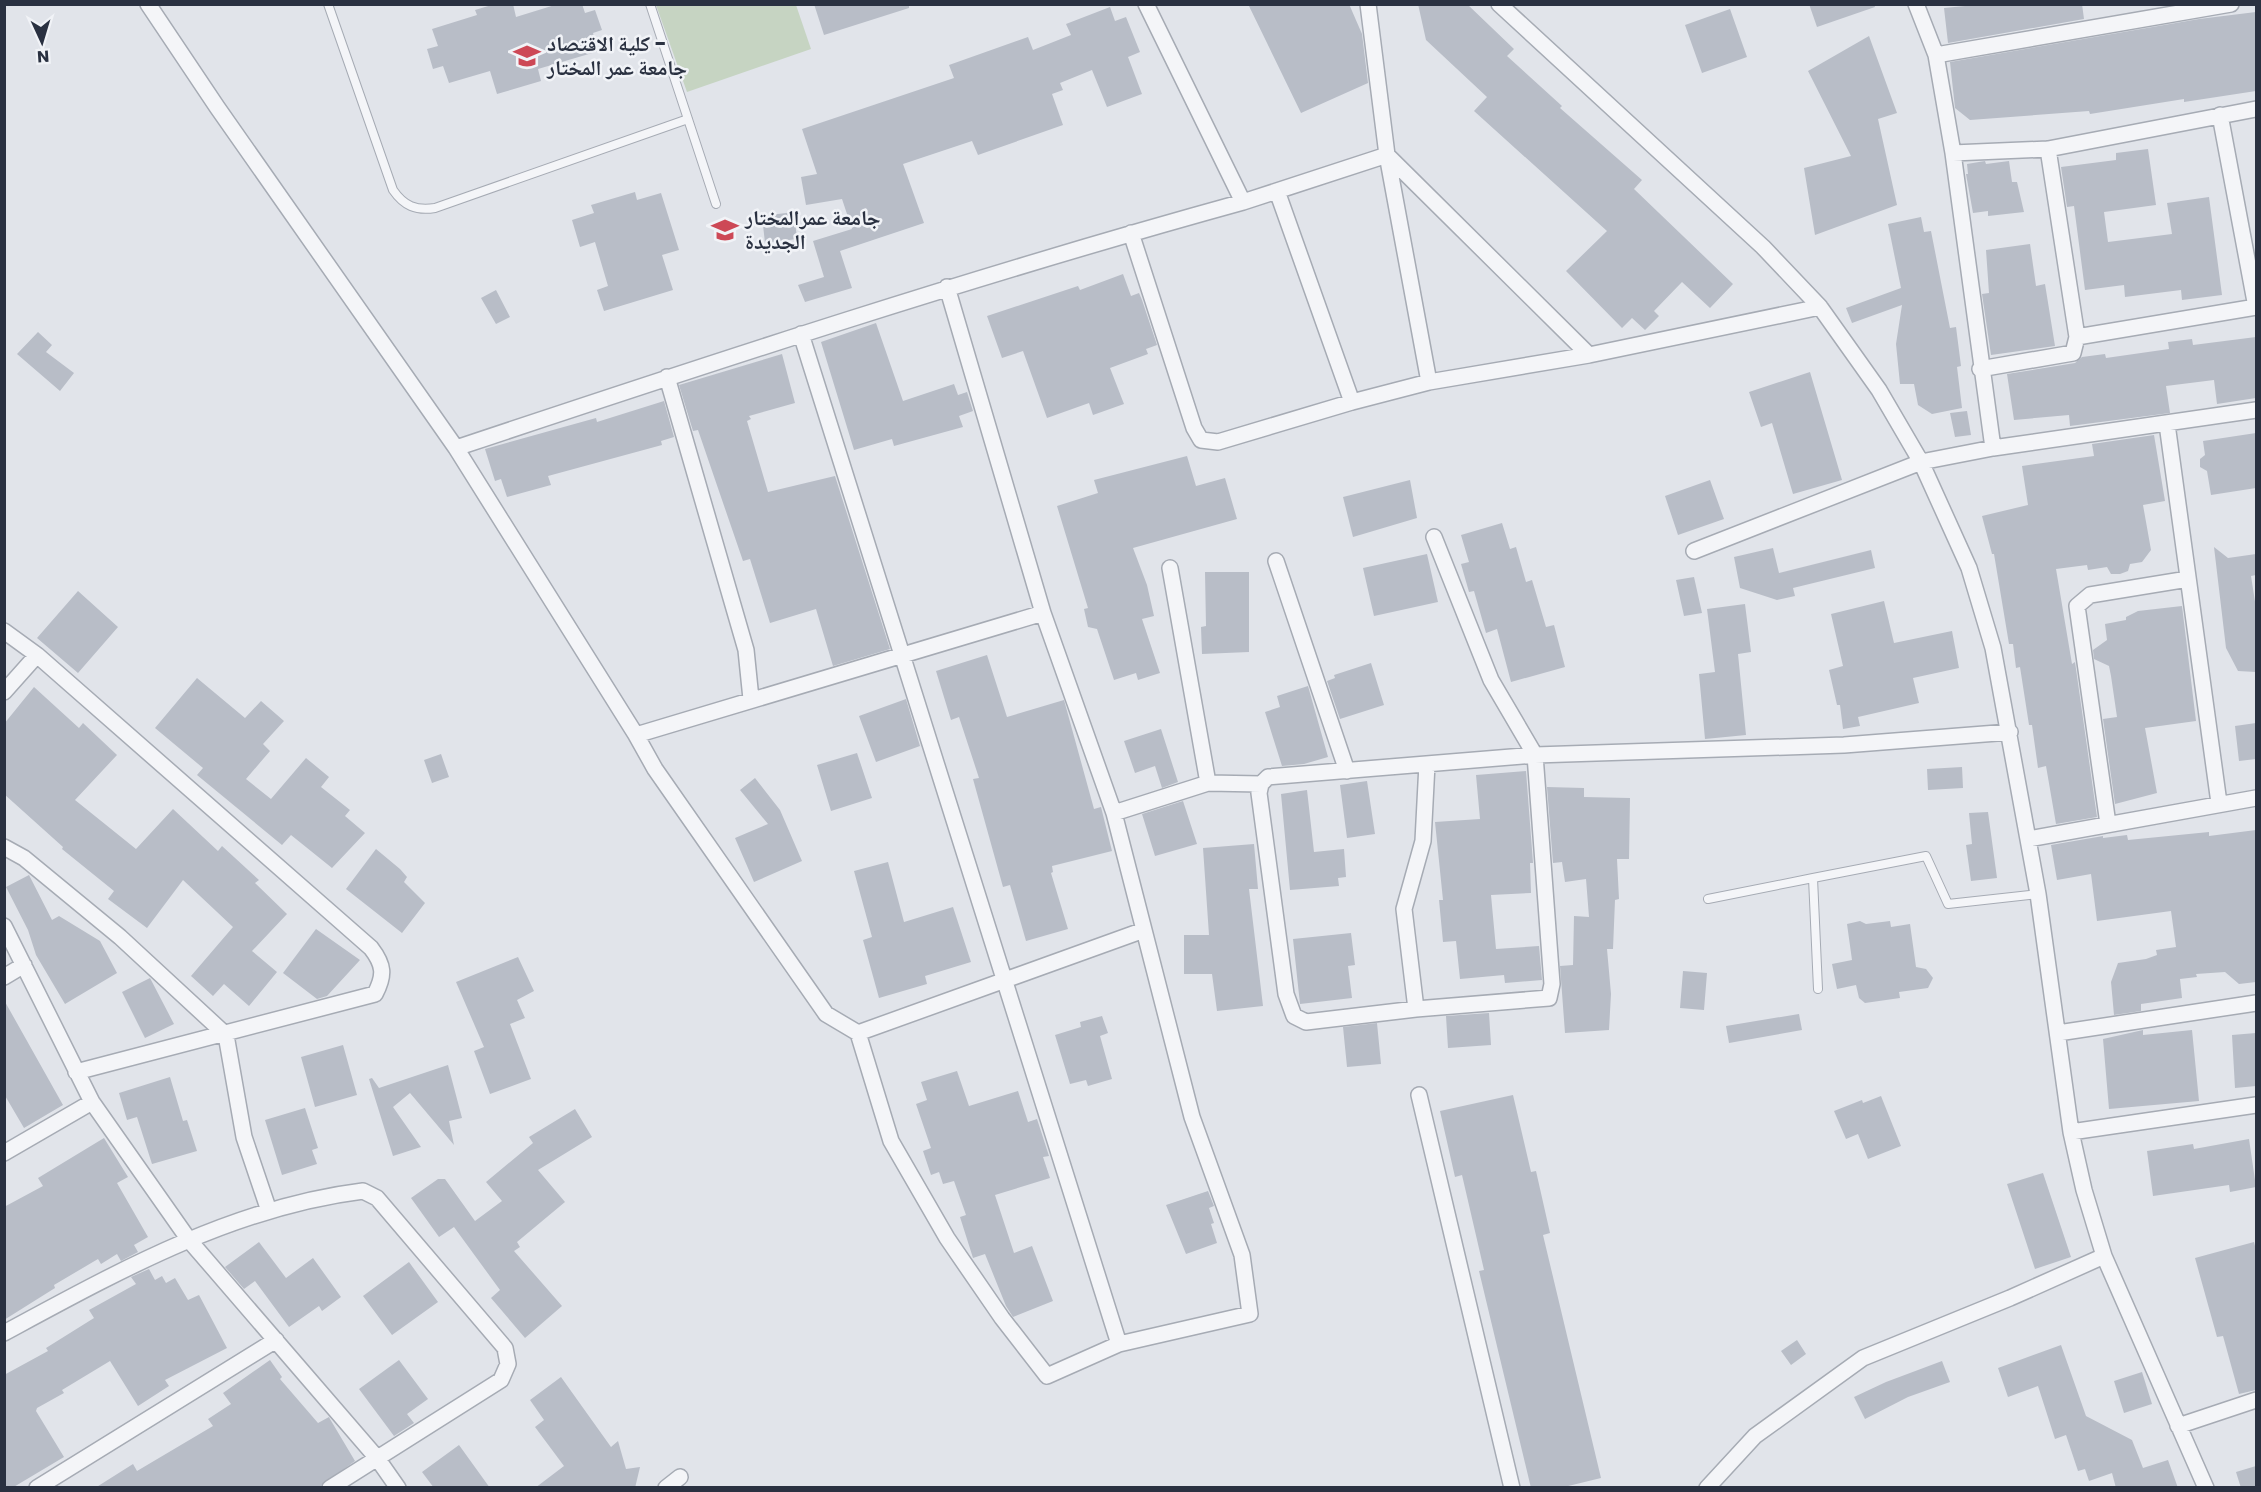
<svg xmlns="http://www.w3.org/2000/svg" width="2261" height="1492" viewBox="0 0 2261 1492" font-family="Poppins,'Noto Naskh Arabic',sans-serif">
<rect width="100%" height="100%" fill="#e1e4ea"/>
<path fill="#c6d4c2" d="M656,5H796L811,49L687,92Z"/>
<path fill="#b8bdc7" d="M495,4H513L516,17L558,4H582L585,13L595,10L602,30L593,33L599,51L538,69L541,81L497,94L490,71L449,83L443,66L433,69L427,49L438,46L432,29L477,15L475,10Z
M814,4H909V8L824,35Z
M1248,4H1349L1362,34L1368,83L1301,113Z
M1418,4H1467L1514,49L1507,56L1562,106L1560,108L1642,180L1634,189L1733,284L1710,308L1682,282L1654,311L1659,316L1645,330L1632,318L1622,328L1566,271L1607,231L1474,111L1487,97L1426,40Z
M1809,4H1874L1875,7L1817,27Z
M1986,4H2082L2084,19L1948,43L1944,8Z
M1110,7L1115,21L1126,17L1140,52L1128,57L1142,94L1107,107L1092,70L1060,83L1063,90L1052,94L1063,125L978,155L972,141L903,164L924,223L840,251L852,288L805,302L798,285L824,277L813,241L852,229L842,199L806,205L801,177L817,174L802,129L954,78L949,65L1028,37L1033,50L1071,35L1066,24Z
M1730,9L1747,57L1702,73L1685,25Z
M2256,12V91L2184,102V99L2090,114L2089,111L1970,120L1955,108L1950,62L2199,19Z
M1869,36L1897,113L1878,119L1897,205L1815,235L1804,168L1851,156L1808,71Z
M2148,149L2156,205L2104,212L2108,242L2172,234L2167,203L2209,197L2222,295L2182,300L2181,290L2125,297L2124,285L2085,290L2074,206L2067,207L2061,167L2116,160V153Z
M1985,161L1986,164L2009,161L2012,182H2017L2024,212L1988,216V211L1973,213L1966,174H1968L1967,164Z
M635,192L637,200L661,193L679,250L662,255L673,290L604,311L597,290L608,286L595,242L580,247L572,220L594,213L591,205Z
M794,212L797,239L765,243L762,216Z
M1921,217L1924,232L1931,231L1950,328L1956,327L1961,366L1957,367L1962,408L1932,414L1918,405L1914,384H1900L1896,344L1902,305L1852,323L1846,308L1901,288L1888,224Z
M2030,244L2036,286L2045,284L2055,346L1991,355L1982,294L1989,293L1986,250Z
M1123,274L1131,296L1139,293L1142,300L1157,345L1146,349L1148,354L1110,368L1124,404L1093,415L1089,403L1047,418L1023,351L1002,358L987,316L1078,286L1080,290Z
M496,290L510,317L496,324L481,298Z
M876,323L903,401L954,384L958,395L967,392L973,411L959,416L963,427L894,446L892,439L854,450L821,342Z
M38,332L52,345L46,352L74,373L60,391L17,354Z
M2256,337V398L2217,404L2214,380L2166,386L2170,413L2070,426L2069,415L2014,420L2007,374L2075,363L2082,357L2105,354L2106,358L2169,349L2168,342L2192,339L2193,345Z
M782,354L795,403L749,416L751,419L747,421L768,492L835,476L890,649L833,666L816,609L770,623L750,559L743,561L698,430L693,431L679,385Z
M1810,372L1842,480L1793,494L1772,423L1761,427L1749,392Z
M664,401L674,437L661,441L662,445L548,476L551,485L507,497L501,479L495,481L485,449L596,418L597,422Z
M1967,411L1971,435L1955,437L1950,413Z
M2256,433V488L2211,495L2207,471L2200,467V459L2205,455L2203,441Z
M2154,435L2165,501L2143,505L2151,550L2142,562L2130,564L2128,571L2120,574H2111L2107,567L2088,570L2087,565L2056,569L2072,664L2075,662L2097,817L2056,824L2046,766L2038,768L2032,725H2029L2020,667L2016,668L2013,644H2009L1994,554H1992L1982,516L2028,505L2022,466L2094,456L2092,444Z
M1187,456L1196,486L1225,478L1237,519L1133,548L1147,585L1154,616L1142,619L1160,673L1138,680L1136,673L1114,680L1097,629L1088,627L1084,609L1088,608L1057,506L1098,493L1094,480Z
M1410,480L1417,518L1353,537L1343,497Z
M1710,480L1724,519L1678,535L1665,496Z
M1502,523L1510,549L1516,547L1526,582L1532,580L1546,627L1554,625L1565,667L1511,682L1497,629L1486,633L1474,591L1469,592L1461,564L1469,562L1461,535Z
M2214,547L2228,558L2256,554V575L2251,576L2256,608V672L2238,671L2226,648Z
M1773,548L1779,573L1871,550L1875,568L1793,588L1795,596L1777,600L1740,588L1734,557Z
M1427,554L1438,602L1374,616L1363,568Z
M1205,572H1249V652L1202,654L1201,627L1206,626Z
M1694,577L1702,613L1684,616L1676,580Z
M78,591L118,627L78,673L37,638Z
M1884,601L1894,643L1952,631L1959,668L1913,678L1919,703L1858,717L1860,726L1843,729L1840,705H1837L1829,670L1843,666L1831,614Z
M1745,604L1751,652L1738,654L1746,735L1705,739L1699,674L1715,672L1707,609Z
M2182,606L2196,721L2145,728L2157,793L2115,804L2103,719L2117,717L2111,676L2109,666L2094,659L2093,650L2107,640L2105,624L2126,620V617L2138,611Z
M987,655L1007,717L1064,700L1094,809L1101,807L1112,851L1052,866L1053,872L1051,873L1068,929L1026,941L1010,885L1003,887L973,779L979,778L959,717L951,720L936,671Z
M1371,663L1384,705L1340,719L1327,681L1335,678L1334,675Z
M197,678L245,718L261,701L284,721L263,744L270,751L246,779L271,799L306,758L329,777L321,787L350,810L345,816L365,833L332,868L291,835L282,845L197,775L203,768L155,728Z
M1308,686L1328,757L1304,764L1282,766L1265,712L1280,707L1277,696Z
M34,687L79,728L83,723L117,755L75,800L136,849L173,809L218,851L222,846L259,880L255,883L287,914L252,951L277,972L249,1006L224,984L213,996L191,976L233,927L183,880L147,928L108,899L114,891L62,849L63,847L4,794V724Z
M906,699L920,746L876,762L859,716Z
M2256,723V759L2239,761L2235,726Z
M1161,729L1178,782L1162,788L1155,766L1135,773L1124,741Z
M857,753L872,798L831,811L817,765Z
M441,754L449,777L432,783L424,760Z
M1962,767L1963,788L1928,790L1927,769Z
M1526,771L1533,863H1530L1531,893L1491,895L1496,949L1539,946L1542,980L1505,983L1504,975L1460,979L1456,941L1443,942L1439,900H1443L1435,822L1480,819L1476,775Z
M755,778L780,810L802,861L754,882L735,838L768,824L740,790Z
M1367,781L1375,834L1347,838L1340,785Z
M1547,787L1584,788V797L1630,798L1629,859H1617L1619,899L1615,900L1613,949H1607L1611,994L1609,1030L1565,1033L1560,966L1573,965L1574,916L1589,917L1586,879L1565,882L1562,862L1553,863Z
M1307,790L1314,852L1344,849L1346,877L1338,878L1339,886L1290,890L1281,794Z
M1183,801L1197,844L1155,856L1142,814Z
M1988,812L1997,878L1971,881L1966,845L1972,844L1969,813Z
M2256,830V982L2239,984L2225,972L2196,974L2197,977L2180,979L2182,998L2141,1004V1011L2114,1015L2111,982L2118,963L2146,959L2157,955L2156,950L2176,947L2171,911L2097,921L2091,874L2057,880L2051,845L2103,836V838L2127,835L2128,840L2209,832V836Z
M1254,844L1258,889H1249L1263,1006L1217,1011L1212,974H1184V935H1209L1203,848Z
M376,849L400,869L407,877L404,882L425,903L402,933L346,889Z
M888,862L904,922L953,907L971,962L925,976L927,984L879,998L863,940L872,937L854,871Z
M29,875L52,920L59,916L100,941L117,973L65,1004L36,955L28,930L6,887Z
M1860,921L1866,924L1890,921L1891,927L1910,924L1916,967L1926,969L1933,978L1928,988L1899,992L1900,998L1865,1003L1859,998L1856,985L1837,989L1832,964L1852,960L1847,924Z
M316,929L360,960L327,996L317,999L283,973Z
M1351,933L1355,965L1348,966L1352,998L1300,1004L1293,939Z
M518,957L534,991L517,1000L525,1018L510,1024L531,1079L490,1094L474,1051L484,1047L456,982Z
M1683,971L1707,973L1704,1010L1680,1008Z
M150,978L174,1024L145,1038L122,992Z
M4,1000L63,1105L24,1128L4,1094Z
M1489,1013L1491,1045L1448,1048L1446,1016Z
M1799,1014L1802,1030L1729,1043L1726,1026Z
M1102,1016L1108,1033L1100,1036L1112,1079L1088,1086L1086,1080L1070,1084L1055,1035L1081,1027L1080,1022Z
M1377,1023L1381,1064L1347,1067L1343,1027Z
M2143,1030V1035L2192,1030L2199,1101L2109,1109L2103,1039Z
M2256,1033V1086L2235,1088L2232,1035Z
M343,1045L357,1095L315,1107L301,1057Z
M448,1065L462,1118L449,1121L454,1145L410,1093L393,1107L421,1147L393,1156L369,1079L372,1078L379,1088Z
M957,1071L969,1106L1018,1091L1028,1122L1037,1119L1049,1156L1043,1157L1050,1178L995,1195L1014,1253L1032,1246L1053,1301L1013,1317L1006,1306L985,1254L973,1258L960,1217L966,1215L954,1181L943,1184L939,1172L931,1175L923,1151L931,1148L916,1104L927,1100L921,1082Z
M170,1077L183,1121L187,1120L197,1151L152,1164L137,1117L127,1120L119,1093Z
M1513,1095L1531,1172L1536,1171L1550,1233L1543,1235L1601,1478L1560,1488H1531L1479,1271L1484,1270L1462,1175L1455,1177L1440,1111Z
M1881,1096L1901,1146L1868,1159L1858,1134L1846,1139L1834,1111L1862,1100L1863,1103Z
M305,1108L318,1148L312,1150L317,1164L282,1175L265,1120Z
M575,1109L592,1137L538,1170L565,1202L517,1242L520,1247L514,1251L562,1306L525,1338L491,1298L500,1290L454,1227L439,1237L411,1198L438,1179H445L475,1221L502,1201L486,1182L533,1143L529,1137Z
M104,1138L128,1177L117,1183L148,1237L134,1245L138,1252L121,1261L117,1254L101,1264L98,1259L54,1285L55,1288L4,1320V1207L43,1186L38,1178Z
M2249,1139L2256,1187L2230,1192L2229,1185L2153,1196L2147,1151L2193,1144L2194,1149Z
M2043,1173L2071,1257L2035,1269L2007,1184Z
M1208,1191L1214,1206L1209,1208L1214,1223L1211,1224L1217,1243L1186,1254L1166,1205Z
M259,1242L286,1278L313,1258L341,1297L322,1311L319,1306L289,1327L255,1281L244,1289L225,1267Z
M2254,1242L2256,1250V1390L2239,1394L2223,1336L2217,1337L2195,1258Z
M409,1262L438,1302L392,1335L363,1296Z
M149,1269L155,1280L162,1276L166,1283L175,1278L188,1300L199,1295L227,1348L165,1380L169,1386L138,1406L110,1361L62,1390L64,1393L37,1408L36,1411L64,1457L12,1488H4V1375L48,1351L46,1348L94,1318L89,1310L136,1284L131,1277Z
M1797,1340L1806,1354L1791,1365L1781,1351Z
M2061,1345L2086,1416L2132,1440L2143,1468L2168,1460L2178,1488H2116L2112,1473L2089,1481L2085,1469L2078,1471L2066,1435L2055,1439L2038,1386L2008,1397L1998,1368Z
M270,1360L282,1377L280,1379L318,1423L329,1417L330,1419L355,1461L318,1488H95L133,1464L137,1471L213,1426L208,1419L231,1404L223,1393Z
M399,1360L428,1399L407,1414L414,1423L394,1436L359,1389Z
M1942,1361L1950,1382L1908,1397L1865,1419L1854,1397L1886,1382Z
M2142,1372L2152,1404L2124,1413L2114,1381Z
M561,1377L611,1447L618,1441L626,1469L640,1467L635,1488H535L564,1466L535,1427L544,1420L530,1400Z
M459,1445L490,1488H434L422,1472Z
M2256,1466V1488H2241L2236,1472Z"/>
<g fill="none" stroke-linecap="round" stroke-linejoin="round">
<defs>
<path id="service" d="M328,4L393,190C404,206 416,211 435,208L688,119
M650,4L716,204
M1708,899L1813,878
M1818,989L1813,878L1926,856L1948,904L2038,894"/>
<path id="minor" d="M148,4L217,107L456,448L636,735L1043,613L947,287
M1499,4L1763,247L1820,307L1879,390L1921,462L1969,568L1993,648L2038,894L2071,1132L2084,1190L2104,1256L2206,1488
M1916,4L1936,55L1953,153L1993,448
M1936,55L2231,4
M2220,115L2256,307
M2048,149L2077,337
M1953,153L2048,149L2256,109
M1387,155L1589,355
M1387,155L1429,382
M1277,191L1352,402
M1243,202L1387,155L1368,4
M1131,233L1194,428L1201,440L1218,442L1352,402L1429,382L1589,355L1820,307
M801,334L1119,1344L1250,1314L1242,1255L1192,1117L1114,813
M1980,369L2073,353L2077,337L2256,307
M667,377L746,650L751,699
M2167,424L2219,803
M456,448C717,361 978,275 1243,202L1146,4
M1434,537L1491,680L1535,755L1552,984L1549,998L1416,1009L1306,1022L1294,1016L1286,994L1259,793L1261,784L1268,777L1535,755L1844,745L2010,732
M1694,551L1921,462L1993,448L2256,410
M1276,561L1347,771
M1170,568L1208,783
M1043,613L1114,813L1208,783L1261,784
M4,631L37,655L371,948C384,965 385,975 375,994L76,1072
M4,692L37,655
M636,735L655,769L826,1014L858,1033
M2108,824L2077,606L2090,595L2188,579
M2029,839L2256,798
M4,847L24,858L120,937L226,1035L244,1137L269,1211
M4,926L92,1102L189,1240L377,1458L398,1488
M4,977L24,965
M1416,1009L1404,909L1423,841L1427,764
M2058,1033L2256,1003
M1419,1095L1512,1488
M2071,1132L2256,1105
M4,1153L92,1102
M4,1333C117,1272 233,1207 363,1191L377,1198L505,1348L508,1364L501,1380L330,1488
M1119,1344L1047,1376L1002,1318L947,1238L891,1141L858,1033L1144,930
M2178,1426L2256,1400
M37,1488L276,1340
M666,1488L680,1477
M1707,1488L1755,1436L1863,1358L2010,1298L2104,1256"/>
</defs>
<use href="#service" stroke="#a6abb4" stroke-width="10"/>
<use href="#minor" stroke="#a6abb4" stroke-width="18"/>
<use href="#service" stroke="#f4f5f8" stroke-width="8"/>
<use href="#minor" stroke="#f4f5f8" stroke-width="15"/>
</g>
<defs>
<symbol id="university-bare" viewBox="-9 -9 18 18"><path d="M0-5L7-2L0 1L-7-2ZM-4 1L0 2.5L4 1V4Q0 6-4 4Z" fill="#cd4856" stroke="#f1f3f7" stroke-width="2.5" paint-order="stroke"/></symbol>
</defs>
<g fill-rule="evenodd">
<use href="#university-bare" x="508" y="37" width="38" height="38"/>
<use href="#university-bare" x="706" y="211" width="38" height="38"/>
</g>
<g text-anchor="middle" stroke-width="5" stroke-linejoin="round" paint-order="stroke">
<g font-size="21" font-weight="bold" fill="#2a3141" stroke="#f1f3f7" text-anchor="start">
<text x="547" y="51">كلية الاقتصاد -<tspan x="547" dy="24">جامعة عمر المختار</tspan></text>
<text x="745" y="225">جامعة عمرالمختار<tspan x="745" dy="24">الجديدة</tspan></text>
</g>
</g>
<rect width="2261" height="1492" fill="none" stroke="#2a3141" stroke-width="12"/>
<g transform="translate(42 42) rotate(176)" stroke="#f1f3f7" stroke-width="4.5" paint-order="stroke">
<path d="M0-4.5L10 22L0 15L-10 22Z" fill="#2a3141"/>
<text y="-9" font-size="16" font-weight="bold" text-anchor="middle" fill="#2a3141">N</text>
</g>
</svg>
